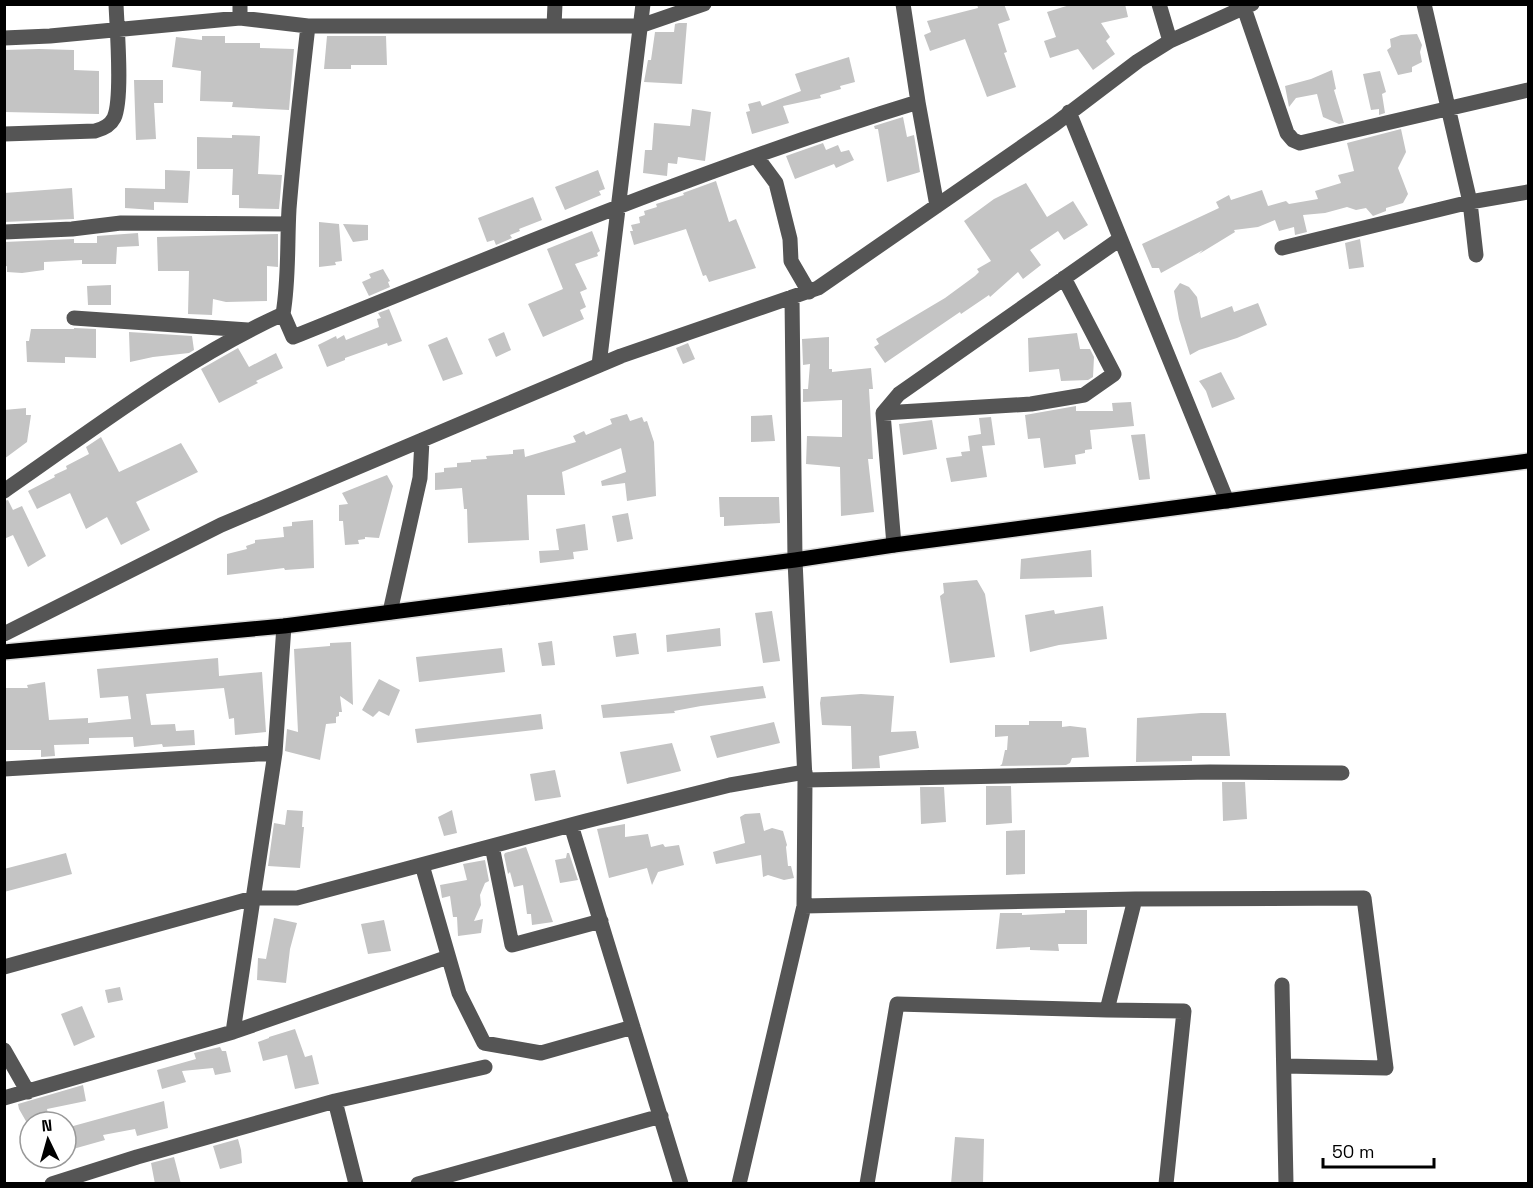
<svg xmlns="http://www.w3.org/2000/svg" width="1533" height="1188" viewBox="0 0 1533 1188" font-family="'Space Grotesk',sans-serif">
<rect width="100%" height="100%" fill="#fff"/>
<path fill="#c4c4c4" d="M977,4H1004L1010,20L998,24L1007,52L1004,53L1016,87L987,97L965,39L930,51L924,35L931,32L927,21L978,8Z
M1073,4H1125L1128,17L1101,23L1110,37L1106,41L1115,54L1093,70L1078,49L1050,58L1044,41L1056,37L1047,12Z
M679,23H687L682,84L644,82L648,60H651L655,32H674L675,24Z
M1417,34L1422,45L1420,52L1422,62L1412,67V72L1398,75L1387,50L1391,47L1390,39L1401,35Z
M202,36H225V43H260V48L294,49L289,110L232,107L233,102L200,101L201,71L172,67L176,37L202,40Z
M327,36H386L387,65H351V69H324Z
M39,49L74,50V70L99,71V114L4,112V50Z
M849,57L855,82L840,86L841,89L820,95L821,98L783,106L789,123L752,134L746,112L750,111L748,104L760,101L762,106L801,91L795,74Z
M1332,70L1336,89L1334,90L1344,123L1339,124L1323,117L1317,94L1296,98L1289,107L1285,86L1311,79Z
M1380,71L1386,92L1382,94L1385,113L1379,115V109L1371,110L1363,74Z
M134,80H163V103H154L156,139L136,140Z
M692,109L711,112L705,161L678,157L677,164L668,163L667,176L643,173L645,150H652L654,123L690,126Z
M903,117L907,137L914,135L920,172L887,182L878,129H875L874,126Z
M1401,129L1406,152L1398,168L1408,194L1403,203L1386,208V211L1373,216L1366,208L1356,210L1347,207L1325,213L1303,215L1307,232L1295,235L1294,227L1279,231L1275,220L1258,227L1234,230L1235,232L1199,254L1203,250L1161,273L1159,268H1152L1142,244L1219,208L1216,202L1229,195L1231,200L1262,190L1268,206L1286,201L1289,204L1318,199L1315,191L1341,183L1338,175L1354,171L1347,143Z
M232,135L260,136L258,174L282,175L279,209L239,208V195H232L233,169H197V137L232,138Z
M823,143L826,150L838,145L841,152L849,150L854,160L836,168L834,164L795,179L786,156Z
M165,170L190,171L188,203L154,202V210L125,208V188L165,189Z
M598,170L605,189L599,191L601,195L565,210L555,187Z
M716,181L729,222L736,219L756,268L709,282L706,275L703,276L686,229L634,245L630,231H633L631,225L640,223L639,217L645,215L644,211L657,207L656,204L684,195L683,193Z
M1026,183L1047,217L1073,201L1088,225L1064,240L1058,231L1030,250L1041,265L1023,279L1018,272L990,297L989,295L961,314L960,312L885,363L874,347L879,344L876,339L945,298L975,276L979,272L977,269L991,261L964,221L994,199Z
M72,188L74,219L4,222V193Z
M533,197L542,220L519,229L520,231L510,235L512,238L496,245L494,240L487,242L478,218Z
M319,222L339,224L342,261L335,262L336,265L319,267Z
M343,224L368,225V240L353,242Z
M592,231L600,251L597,253L598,256L575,264L587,289L580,292L586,307L580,310L584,319L543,337L528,304L563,289L547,249Z
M138,233L139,246L117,247L116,264H82V260L44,262V270L22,273L7,272V266L4,267V242L74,239V243H97V236Z
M278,234V267L267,266V301L226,302L213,299L212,315L188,314L189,271H158L157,237Z
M1360,239L1364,267L1349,269L1345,243Z
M383,269L390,281L388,282L390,287L369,296L362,282L371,278L369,274Z
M1180,283L1189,287L1197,297L1201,318L1232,306L1234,312L1258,303L1267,325L1237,338L1199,350L1190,355L1179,319L1174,291Z
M111,285V305H88L87,286Z
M389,309L402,341L388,346L387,343L345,358V360L327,367L318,345L336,336L337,339L344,335L346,340L379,327L377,319L381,318L378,313Z
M74,328L96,329V358L65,357V363L27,362L26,341H29L31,329H74Z
M129,332L192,336L194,350L189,353L153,357L130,362Z
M504,332L511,350L496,357L488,339Z
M1077,333L1080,349H1090L1094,357L1093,377L1088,380L1061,381L1059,369L1029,372L1028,338Z
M447,337L463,374L443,381L428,345Z
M829,337V369H832V372L871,368L873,389H869L873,459H868L874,512L841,516L840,467L806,464L807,436L842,437V400L803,402V389H808L810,364L803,365L802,339Z
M688,343L695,359L683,364L676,348Z
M238,348L249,367L276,353L283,368L256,381L258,383L219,403L201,369Z
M1221,372L1235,399L1212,408L1206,391L1199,381Z
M1131,402L1134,426L1090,430L1092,449L1085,450V453L1075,455L1076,464L1044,468L1040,438L1028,439L1025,415L1076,406V411H1113L1112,403Z
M26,408V415H31L27,442L4,459V410Z
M627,414L630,421L642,417L644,422L647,421L654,442L656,496L627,501L625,483L602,486L601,481L626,472L621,448L562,472L565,495H527L529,540L468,543L467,509H464L462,488L435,490V473L444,472V468L457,467V463L471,462V460L487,459L486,456L513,454V450L524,449L525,457L576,442L573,436L584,431L586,435L612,424L610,419Z
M772,415L775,441L751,442V416Z
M991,417L995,445L982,446L987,477L951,482L946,458L962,456L961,452L970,451L968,436L981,434L979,418Z
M932,420L937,449L903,455L899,424Z
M1145,434L1150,479L1139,480L1131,435Z
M101,437L119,472L181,443L198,472L136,502L150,530L121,545L107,517L86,529L70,493L37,509L28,491L55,477L54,475L67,469L66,466L89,454L86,447Z
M387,475L393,486L379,538L365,537V539L358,540L359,544L345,545L343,521H339V505L348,504L342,493Z
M719,497H779L780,523L724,526V517H720Z
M8,500L13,510L22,506L46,556L28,567L13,535L4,539V501Z
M628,513L633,539L617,542L612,516Z
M313,520L314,568L285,570L284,568L227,575V554L247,549L246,546L255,543V540L284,537L283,527L292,526V522Z
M585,524L588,550L573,552L574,559L540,563L539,551L559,550L556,529Z
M1091,550L1092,577L1020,579L1021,559Z
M977,580L985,594L995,657L950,663L940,596L944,593L943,583Z
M1103,606L1107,639L1059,645L1030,652L1025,615L1054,610L1055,614Z
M772,611L780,661L763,663L755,613Z
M720,628L721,646L667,652L666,635Z
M636,633L639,654L616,657L613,636Z
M552,641L555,665L542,666L538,643Z
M351,642L353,705L340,696L342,712H339V716L336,717V723L326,724L320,760L285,751L287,729L298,732L294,649L330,646V643Z
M502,648L505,672L419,682L416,657Z
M218,658L219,676L262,672L266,732L235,735L234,718L229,719L224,688L146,694L151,725L175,724L176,731L194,730L195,745L163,747L162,744L134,747L133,737L89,738V744L54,745L55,756L41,757V750H4V688H28L27,685L45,682L49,720L88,718V723L131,719L128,696L100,698L97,669Z
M379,679L400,690L389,716L379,711L373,717L362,710Z
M763,686L766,698L701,706L674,711L675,713L603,718L601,705Z
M861,694L894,696L891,732L916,731L919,748L879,756L880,768L852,769L851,726L822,725L820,703L821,697Z
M1201,713H1226L1230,756H1192V761L1136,762L1137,718Z
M541,714L543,729L417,743L415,729Z
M1029,721H1062V727L1070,726L1086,728L1089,757L1072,758L1070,763L1066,765L1000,766L1002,764L1005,750H1007L1008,736L995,737V725H1029Z
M774,722L780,743L717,758L710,736Z
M672,743L681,771L627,784L620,752Z
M555,770L561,797L535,801L530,774Z
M1222,782H1245L1247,819L1223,821Z
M986,786H1011L1012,823L986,825Z
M920,787H944L946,822L921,824Z
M287,810L303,811L302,827H304L300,868L268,866L274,823L285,825Z
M452,810L457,833L444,836L438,817Z
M760,813L764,831L772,828L783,831L787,845L786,847L788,866H791L794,878L784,880L768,875L763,877L761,855L716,864L713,852L745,843L740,817L745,814Z
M625,824V837L648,834L651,847L663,844L665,847L679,845L684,865L658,872L652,885L647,868L609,878L597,829Z
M1025,830V874L1006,875V831Z
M526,847L553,922L532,925L531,914H527L523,885L514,887L510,872L508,874L504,855L505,853Z
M66,853L72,874L4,892V869Z
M567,853H569L578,880L560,883L555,860L566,858Z
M485,860L489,881L485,883L480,895L481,905L474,921L483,919L481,933L458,936L457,917H453L450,896L442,898L440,885L467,880L463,864Z
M1065,910H1087V944H1058L1059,951L1030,950V947L996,949L1000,913H1022V915L1065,913Z
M274,918L297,923L290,949L286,983L257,980L258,958L266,959Z
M384,920L391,951L368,954L361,924Z
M120,987L123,1000L108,1003L105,990Z
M82,1006L95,1037L74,1046L61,1014Z
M295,1029L305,1057L312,1055L319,1084L295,1089L287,1055L263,1061L258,1042L269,1038V1037Z
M220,1047L222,1051H226L231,1072L215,1075L213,1068L182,1071L186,1082L162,1089L157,1070L196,1059L194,1053Z
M83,1085L86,1101L47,1109L48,1114L27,1123L19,1109L18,1104Z
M164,1101L168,1128L137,1136L135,1129L103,1135L105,1140L66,1151V1128Z
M955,1137L984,1139L983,1184H951Z
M238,1139L241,1150L242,1163L220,1169L213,1146Z
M174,1157L181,1184H155L151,1163Z"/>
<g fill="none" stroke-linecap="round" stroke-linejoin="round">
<defs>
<path id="major" d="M4,652L284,626L795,560L894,545L1528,461"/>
</defs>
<use href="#major" stroke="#dbdbdb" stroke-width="18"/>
<path stroke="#555" stroke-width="15" d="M240,4V18L308,26H640L704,4
M903,4L918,102
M1159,4L1170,41
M1424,4L1470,202L1476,255
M1244,8L1287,133L1293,140L1300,143L1528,90
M554,26L555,4
M4,38L50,36L240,18
M1069,112L1227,501
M4,134L95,131C103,129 110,126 114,118C123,99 117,29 116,4
M756,156L776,183L790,239L791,261L809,292
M4,232L72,229L121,223L288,224
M1282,248L1470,202L1528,192
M283,314L293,337C500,254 705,167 918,102L937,206
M74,318L248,330
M599,365L643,4
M883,413L1031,404L1084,395L1114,374L1064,278
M4,491C94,429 184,359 283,314C289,279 287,244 289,209C294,148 301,87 308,26
M894,545L883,413L899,394L1120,239
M390,612L420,478L422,440
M4,634L221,525L621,356L818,288L1055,124L1138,61L1170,41L1252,4
M4,769L275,753
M805,780L1210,772L1342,773
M571,825L681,1184
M492,846L512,945L601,921
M422,865L459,993L484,1043L541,1053L633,1027
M804,906L1135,899L1364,898L1386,1068L1284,1066
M4,967L253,898H297L586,821L730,785L805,772
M1282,985L1286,1184
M1107,1010L1184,1011L1166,1184
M233,1032L448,957
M4,1050L28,1092
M4,1098L233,1032L275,753L284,626
M335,1101L356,1184
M52,1184L137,1157L335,1101L485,1067
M418,1184L661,1116
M739,1184L804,906L805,780L795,560L792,297
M867,1184L897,1004L1107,1010L1135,899"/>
<use href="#major" stroke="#000" stroke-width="15"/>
</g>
<rect width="1533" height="1188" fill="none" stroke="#000000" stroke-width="12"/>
<g transform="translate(48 1140) rotate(355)"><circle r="28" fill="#ffffff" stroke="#999999" stroke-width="1.5"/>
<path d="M0-4.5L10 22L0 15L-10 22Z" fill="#000000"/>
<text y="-9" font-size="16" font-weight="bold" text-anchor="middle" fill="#000000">N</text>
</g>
<path d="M1323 1158v9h111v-9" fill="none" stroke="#000000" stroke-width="3"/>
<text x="1332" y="1158" font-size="18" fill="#000000" stroke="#ffffff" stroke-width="4.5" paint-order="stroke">50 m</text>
</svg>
